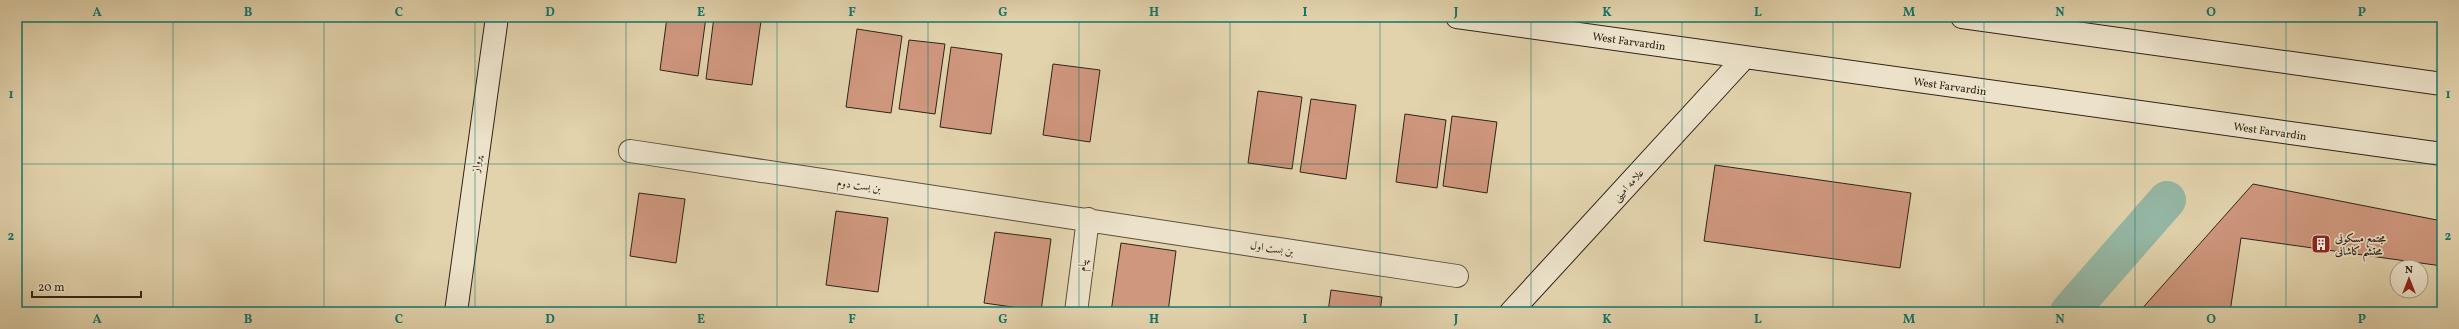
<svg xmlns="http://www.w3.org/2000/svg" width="2459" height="329" viewBox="0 0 2459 329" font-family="Vollkorn,Amiri,serif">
<rect width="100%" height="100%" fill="#e2d3ad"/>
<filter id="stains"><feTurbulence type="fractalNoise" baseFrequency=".005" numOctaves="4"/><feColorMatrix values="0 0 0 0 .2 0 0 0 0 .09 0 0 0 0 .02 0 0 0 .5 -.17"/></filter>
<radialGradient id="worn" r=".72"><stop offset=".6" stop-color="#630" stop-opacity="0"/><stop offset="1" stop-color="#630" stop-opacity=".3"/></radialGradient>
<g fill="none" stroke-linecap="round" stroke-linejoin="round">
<path stroke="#95b8a6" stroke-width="38" d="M2069,312L2167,200"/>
</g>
<path fill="#cf977e" stroke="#302317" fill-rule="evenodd" d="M667,17H706L698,76L660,70Z
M714,17L761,21L752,85L706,79Z
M857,29L902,36L891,113L846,107Z
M909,40L945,44L935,114L899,109Z
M951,47L1002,54L991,134L940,127Z
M1053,64L1100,70L1090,142L1043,135Z
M1258,91L1302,97L1292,169L1248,163Z
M1311,99L1356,105L1346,179L1300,172Z
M1405,114L1446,120L1437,188L1396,182Z
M1452,116L1497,122L1487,193L1443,186Z
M1715,165L1911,193L1900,268L1704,241Z
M2253,184L2442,221V312H2139ZM2397,267H2421V291H2397Z
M639,193L685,199L676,263L630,256Z
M836,211L888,218L878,292L826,285Z
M995,232L1051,239L1041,311L984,303Z
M2241,238L2442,266V312H2230ZM2397,267H2421V291H2397Z
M1121,243L1176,251L1168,312H1111Z
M1331,290L1382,297L1380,312H1328Z"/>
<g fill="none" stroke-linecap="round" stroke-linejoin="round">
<defs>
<path id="street" d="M630,151L1457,276
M1076,312L1088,219"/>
<path id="secondary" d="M1457,17L2442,154
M1962,17L2442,84
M456,312L497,17
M1511,312L1745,57"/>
</defs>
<use href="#street" stroke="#5c4f3c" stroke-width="24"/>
<use href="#secondary" stroke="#302317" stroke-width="24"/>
<use href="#street" stroke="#ece2ca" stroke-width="22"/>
<use href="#secondary" stroke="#ece2ca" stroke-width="22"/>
</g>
<path fill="none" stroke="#0f766e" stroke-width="1" stroke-opacity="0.55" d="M173,17V312M324,17V312M475,17V312M626,17V312M777,17V312M928,17V312M1079,17V312M1230,17V312M1380,17V312M1531,17V312M1682,17V312M1833,17V312M1984,17V312M2135,17V312M2286,17V312M17,164H2442"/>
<defs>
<symbol id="building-square" viewBox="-11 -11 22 22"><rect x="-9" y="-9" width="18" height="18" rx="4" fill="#8f2418" stroke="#ece2ca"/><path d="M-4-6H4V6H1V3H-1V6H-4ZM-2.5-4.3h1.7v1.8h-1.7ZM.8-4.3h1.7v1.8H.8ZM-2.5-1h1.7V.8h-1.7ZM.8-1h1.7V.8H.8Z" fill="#fff"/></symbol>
</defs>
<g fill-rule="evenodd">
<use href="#building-square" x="2310" y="233" width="22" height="22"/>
</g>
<g text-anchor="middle" stroke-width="3.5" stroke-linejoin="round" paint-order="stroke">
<g font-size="11" fill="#302317" stroke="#ece2ca">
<text transform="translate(1629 41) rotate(8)" y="4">West Farvardin</text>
<text transform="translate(1950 86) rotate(8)" y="4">West Farvardin</text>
<text transform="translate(2270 131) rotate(8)" y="4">West Farvardin</text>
<text transform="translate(476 164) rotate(-82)" y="4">پرواز</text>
<text transform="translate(859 185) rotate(8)" y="4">بن بست دوم</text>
<text transform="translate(1628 185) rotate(-47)" y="4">علامه امینی</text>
<text transform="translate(1272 248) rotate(9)" y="4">بن بست اول</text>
<text transform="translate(1082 265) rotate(-83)" y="4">پیام</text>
</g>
<g font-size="11" font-weight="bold" fill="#302317" stroke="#ece2ca" text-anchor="start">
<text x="2335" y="242">مجتمع مسکونی<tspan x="2335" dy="13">محتشم کاشانی</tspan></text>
</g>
</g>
<rect width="2459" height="329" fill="none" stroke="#e2d3ad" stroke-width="44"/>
<g transform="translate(2409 279)"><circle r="19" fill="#ece2ca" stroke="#a19682"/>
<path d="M0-3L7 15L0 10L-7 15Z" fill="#8f2418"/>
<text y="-6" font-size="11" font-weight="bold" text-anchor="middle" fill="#302317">N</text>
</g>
<path d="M32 291v6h109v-6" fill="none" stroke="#302317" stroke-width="2"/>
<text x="38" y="291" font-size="12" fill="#302317" stroke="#ece2ca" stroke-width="3" paint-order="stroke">20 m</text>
<rect x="22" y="22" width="2415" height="285" fill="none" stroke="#0f766e" stroke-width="1.5"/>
<g font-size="13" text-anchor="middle" font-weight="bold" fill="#0f766e">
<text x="97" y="16">A</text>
<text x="248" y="16">B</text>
<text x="399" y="16">C</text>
<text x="550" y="16">D</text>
<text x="701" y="16">E</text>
<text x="852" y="16">F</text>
<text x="1003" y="16">G</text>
<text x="1154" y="16">H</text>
<text x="1305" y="16">I</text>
<text x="1456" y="16">J</text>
<text x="1607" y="16">K</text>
<text x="1758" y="16">L</text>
<text x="1909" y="16">M</text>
<text x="2060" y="16">N</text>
<text x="2211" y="16">O</text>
<text x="2362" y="16">P</text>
<text x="11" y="98">1</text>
<text x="2448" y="98">1</text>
<text x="11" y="240">2</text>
<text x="2448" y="240">2</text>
<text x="97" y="323">A</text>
<text x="248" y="323">B</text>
<text x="399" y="323">C</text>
<text x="550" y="323">D</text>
<text x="701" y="323">E</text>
<text x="852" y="323">F</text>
<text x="1003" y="323">G</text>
<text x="1154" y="323">H</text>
<text x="1305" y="323">I</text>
<text x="1456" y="323">J</text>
<text x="1607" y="323">K</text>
<text x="1758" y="323">L</text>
<text x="1909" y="323">M</text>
<text x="2060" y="323">N</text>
<text x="2211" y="323">O</text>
<text x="2362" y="323">P</text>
</g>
<rect width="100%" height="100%" filter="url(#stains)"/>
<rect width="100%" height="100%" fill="url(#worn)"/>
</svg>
